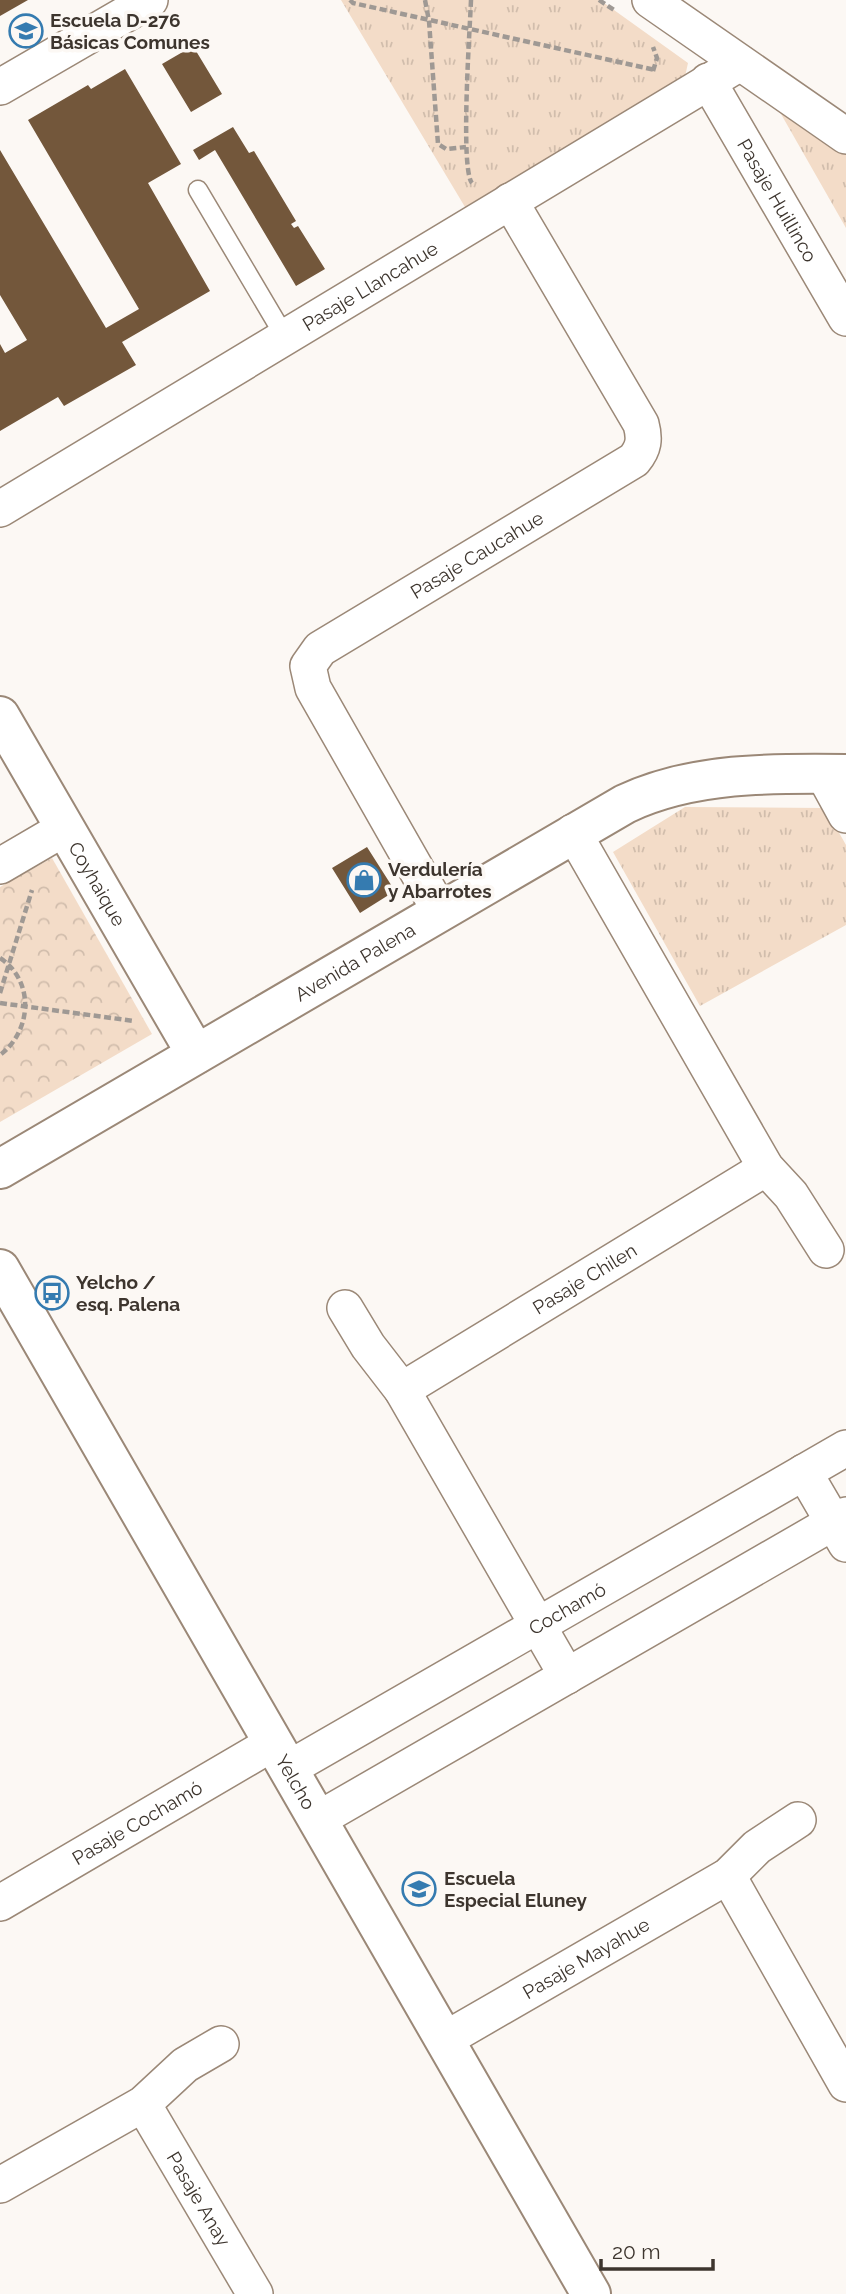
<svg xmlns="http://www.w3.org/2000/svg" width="846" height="2294" viewBox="0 0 846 2294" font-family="Raleway,sans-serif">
<defs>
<pattern id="grass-tufts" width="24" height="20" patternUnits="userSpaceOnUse" patternTransform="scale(1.75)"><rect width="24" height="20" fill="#f3dcc8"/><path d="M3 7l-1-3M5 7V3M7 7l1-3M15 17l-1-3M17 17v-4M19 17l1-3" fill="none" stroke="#d1bdac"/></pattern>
<pattern id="park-crowns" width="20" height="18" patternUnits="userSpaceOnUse" patternTransform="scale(1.75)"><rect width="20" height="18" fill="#f3dcc8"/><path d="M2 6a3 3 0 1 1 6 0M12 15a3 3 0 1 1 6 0" fill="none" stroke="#d1bdac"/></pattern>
</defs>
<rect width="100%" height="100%" fill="#fcf8f4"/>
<path fill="url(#grass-tufts)" d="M341,0H600L688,63L684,81L465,207Z
M773,100L846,151V228Z
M685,807L825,808L846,845V925L700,1006L613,852Z"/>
<path fill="url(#park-crowns)" d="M52,858L152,1034L0,1122V887Z"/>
<path fill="#73573b" d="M0,0H28L0,16Z
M193,46L222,94L191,112L162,64Z
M125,69L181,164L148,183L210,291L122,342L136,365L64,406L58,397L0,431V344L5,353L27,340L0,295V150L106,328L139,309L28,120L88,85L91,89Z
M233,127L249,153L254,151L296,221L291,224L294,228L298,226L325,269L296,286L215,150L199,160L193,150Z
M367,847L395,891L360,913L332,868Z"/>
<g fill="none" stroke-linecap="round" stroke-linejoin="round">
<defs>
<path id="lane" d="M198,190L285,337"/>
<g id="street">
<path d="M650,0L846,136"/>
<path id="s1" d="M708,81L846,318"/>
<path d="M0,87L150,0"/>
<path id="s2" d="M0,509L740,63"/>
<path d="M823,773L846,815"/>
<path d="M573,832L766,1168L791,1195L826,1250"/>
<path d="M0,866L65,828"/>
<path id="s3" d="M440,911L313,688L308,666L320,649L634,460C644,448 645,439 641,424L510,201"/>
<path d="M345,1308L368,1346L402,1390L567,1676"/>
<path id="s4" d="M402,1390L766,1168"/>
<path d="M804,1472L846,1544"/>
<path id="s5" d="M288,1769L846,1448"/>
<path d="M317,1820L846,1515"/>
<path d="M728,1876L846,2084"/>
<path id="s6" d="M0,1903L273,1743"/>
<path id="s7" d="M444,2040L728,1876L757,1847L798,1820"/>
<path id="s8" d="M143,2104L255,2294"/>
<path d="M0,2185L143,2104L185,2065L221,2044"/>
</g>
<g id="secondary">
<path id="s9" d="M0,716L196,1054"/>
<path id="s10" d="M0,1169L625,804C692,772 772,773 846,774"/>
<path id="s11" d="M0,1269L591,2294"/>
</g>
</defs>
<use href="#lane" stroke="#9b8877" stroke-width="21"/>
<use href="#street" stroke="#9b8877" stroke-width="38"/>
<use href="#secondary" stroke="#9b8877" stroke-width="42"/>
<path stroke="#9f9994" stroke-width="4.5" stroke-dasharray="7 3.5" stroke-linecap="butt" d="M350,0L353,3L655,70
M425,0L429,21L438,144L446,149L466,147
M471,0C470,28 460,169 472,183
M599,0L614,10
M653,71L657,58L653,47
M0,958C35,981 32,1031 0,1055
M0,993L32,890
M0,1003L134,1021"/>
<use href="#lane" stroke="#fff" stroke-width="18"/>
<use href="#street" stroke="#fff" stroke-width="35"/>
<use href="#secondary" stroke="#fff" stroke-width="38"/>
</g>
<defs>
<symbol id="school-ring" viewBox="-11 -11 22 22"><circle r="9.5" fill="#fcf8f4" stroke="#357bb0" stroke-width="1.5"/><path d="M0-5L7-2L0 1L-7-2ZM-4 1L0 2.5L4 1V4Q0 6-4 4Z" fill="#357bb0"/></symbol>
<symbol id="shop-ring" viewBox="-11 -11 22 22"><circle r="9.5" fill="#fcf8f4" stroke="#357bb0" stroke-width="1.5"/><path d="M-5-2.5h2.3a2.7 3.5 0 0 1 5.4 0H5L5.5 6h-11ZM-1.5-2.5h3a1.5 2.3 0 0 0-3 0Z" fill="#357bb0"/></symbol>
<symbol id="bus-ring" viewBox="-11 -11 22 22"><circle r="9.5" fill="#fcf8f4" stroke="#357bb0" stroke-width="1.5"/><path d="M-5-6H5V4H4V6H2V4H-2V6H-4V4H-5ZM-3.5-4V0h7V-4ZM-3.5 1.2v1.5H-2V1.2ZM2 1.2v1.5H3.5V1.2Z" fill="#357bb0"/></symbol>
</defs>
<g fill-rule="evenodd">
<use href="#school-ring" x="7" y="12" width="38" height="38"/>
<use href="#shop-ring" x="345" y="861" width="38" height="38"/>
<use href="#bus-ring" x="33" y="1274" width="38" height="38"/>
<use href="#school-ring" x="400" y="1870" width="38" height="38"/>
</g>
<g text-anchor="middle" stroke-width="7" stroke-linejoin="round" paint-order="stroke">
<g font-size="19" font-weight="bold" fill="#3d352e" stroke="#fcf8f4" text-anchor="start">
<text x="50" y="27">Escuela D-276<tspan x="50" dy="22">Básicas Comunes</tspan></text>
<text x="388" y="876">Verdulería<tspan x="388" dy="22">y Abarrotes</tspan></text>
<text x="76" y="1289">Yelcho /<tspan x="76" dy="22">esq. Palena</tspan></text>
<text x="444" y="1885">Escuela<tspan x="444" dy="22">Especial Eluney</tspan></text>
</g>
<g font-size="19" fill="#3d352e" stroke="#fcf8f4">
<text dy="7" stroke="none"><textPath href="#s1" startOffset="138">Pasaje Huillinco</textPath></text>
<text dy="7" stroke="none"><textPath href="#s2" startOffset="432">Pasaje Llancahue</textPath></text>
<text dy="7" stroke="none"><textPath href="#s3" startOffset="483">Pasaje Caucahue</textPath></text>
<text dy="7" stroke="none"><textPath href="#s9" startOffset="194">Coyhaique</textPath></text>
<text dy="7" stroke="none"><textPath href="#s10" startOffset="411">Avenida Palena</textPath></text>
<text dy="7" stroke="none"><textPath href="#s4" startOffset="214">Pasaje Chilen</textPath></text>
<text dy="7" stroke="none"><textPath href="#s5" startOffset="322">Cochamó</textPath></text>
<text dy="7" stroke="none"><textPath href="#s11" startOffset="592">Yelcho</textPath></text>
<text dy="7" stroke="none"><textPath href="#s6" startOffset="159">Pasaje Cochamó</textPath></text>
<text dy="7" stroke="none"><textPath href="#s7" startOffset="164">Pasaje Mayahue</textPath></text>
<text dy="7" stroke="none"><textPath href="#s8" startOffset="110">Pasaje Anay</textPath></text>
</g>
</g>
<path d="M601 2259v10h112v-10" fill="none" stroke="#3d352e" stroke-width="3.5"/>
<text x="612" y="2259" font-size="21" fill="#3d352e" stroke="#fcf8f4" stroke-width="5" paint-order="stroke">20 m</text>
</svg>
